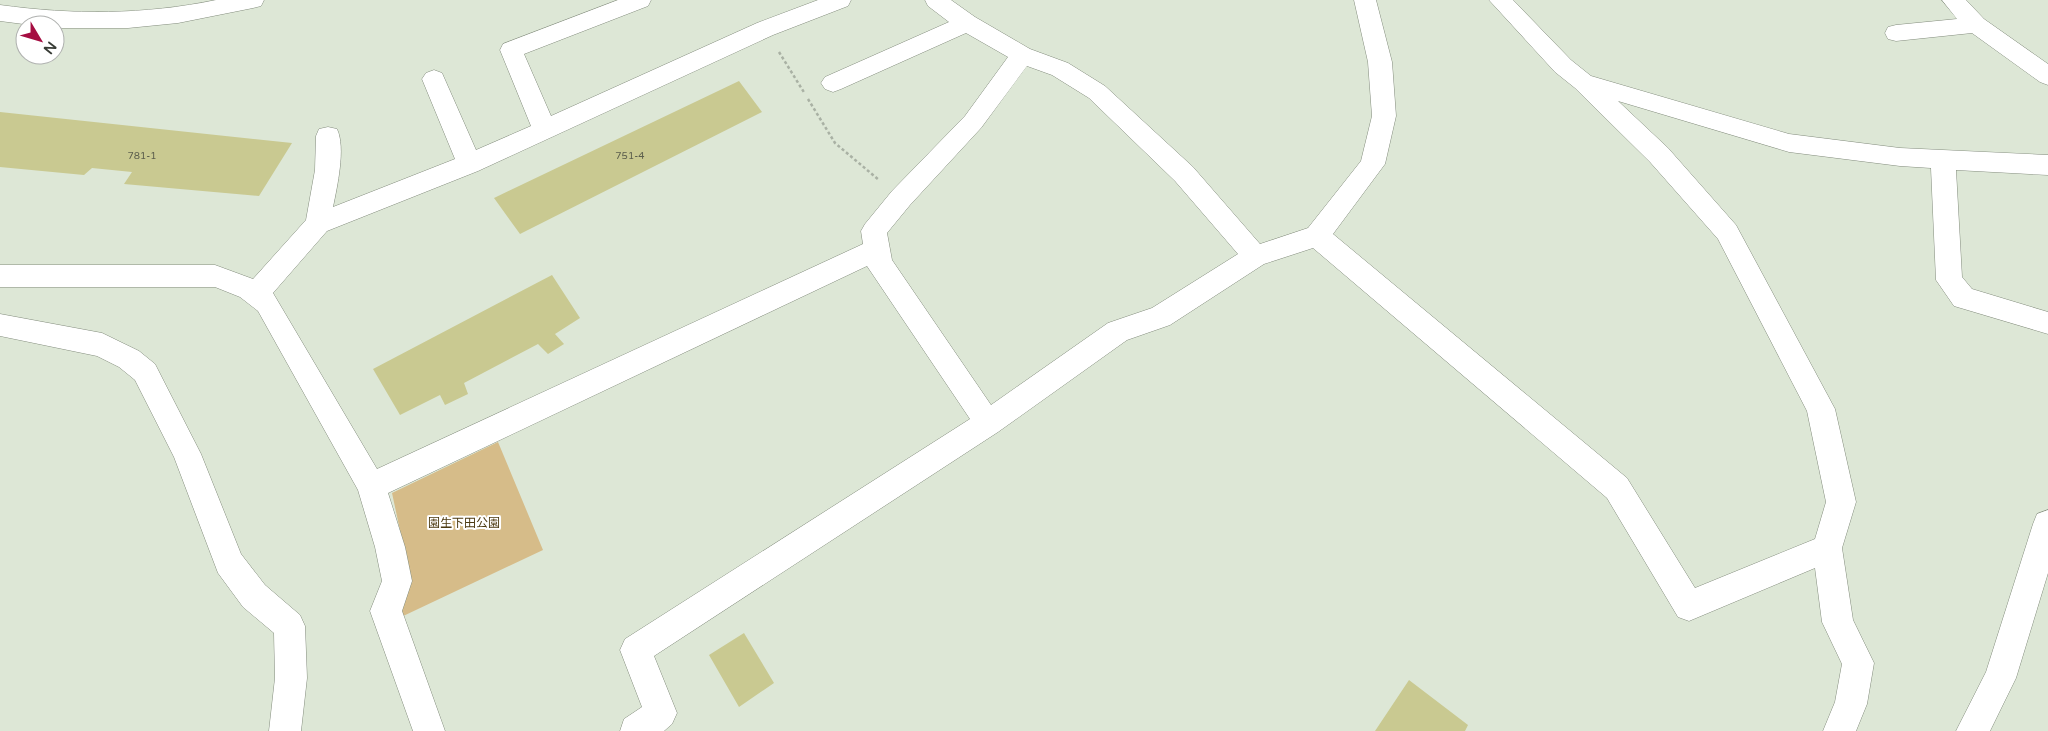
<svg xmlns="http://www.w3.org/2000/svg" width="2048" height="731" viewBox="0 0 2048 731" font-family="'Varela Round','Noto Sans JP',sans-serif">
<rect width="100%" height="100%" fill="#dde7d6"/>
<path fill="#d6bc89" d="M498,442L543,550L399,618L410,577L392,493Z"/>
<path fill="#c9c991" d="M739,81L762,112L520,234L494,198Z
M0,112L292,143L259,196L124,184L132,172L92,168L84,175L0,167Z
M552,275L580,318L555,334L564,344L548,354L538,344L464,383L468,394L445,405L440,395L400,415L373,369Z
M744,633L774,683L739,707L709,655Z
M1409,680L1468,725L1465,731H1375Z"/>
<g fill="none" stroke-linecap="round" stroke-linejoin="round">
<defs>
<path id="minor" d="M216,0H264L261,6L253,8L178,23L128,28H62L55,27V25H31L0,21V5C73,15 144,15 216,0Z
M618,0H651L648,6L524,54L551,116L757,23L818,0H851L848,6L773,35L478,171L327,231L273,293L377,469L863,244L861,231L865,224L892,191L965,116L1008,57L966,33L841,89L833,92L825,89L821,83L825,77L949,22L928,6L925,0H951L975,17L1030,49L1068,63L1105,86L1193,167L1260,244L1308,228L1361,161L1372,116L1368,62L1354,0H1376L1392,62L1396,116L1385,164L1333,234L1627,478L1695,588L1815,539L1826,502L1807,411L1718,239L1650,162L1575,88L1555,72L1489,0H1513L1571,60L1591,76L1789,134L1900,148L2048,155V175L1956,170L1962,277L1972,289L2048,312V334L1954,306L1936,280L1931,168L1900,166L1789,152L1618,101L1668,148L1736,225L1835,409L1856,502L1842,548L1853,620L1874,663L1867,704L1856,731H1823L1835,702L1842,664L1822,622L1815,568L1689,621L1678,617L1607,498L1313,248L1264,264L1170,325L1127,340L998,432L654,656L677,713L672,724L664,731H620L624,719L642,707L620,650L625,639L970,419L867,266L388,493L405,547L412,581L402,611L445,731H413L370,611L382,581L375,547L358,490L258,311L240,297L215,287H0V265H215L253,279L306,220L315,170L316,136L319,129L328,127L337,129C346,148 337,187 333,207L455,159L422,79L426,73L434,70L442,73L476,150L531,126L500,50L503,44ZM1027,66L1052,75L1089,98L1175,181L1238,254L1152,308L1108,323L991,405L892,260L887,233L910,205L981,128Z
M1942,0H1966L1984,19L2048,64V85L2040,82L1972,33L1896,41L1888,39L1885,33L1888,27L1896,25L1957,19Z
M0,314L102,333L139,351L155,364L201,454L241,554L265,585L300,615L305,626L307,678L301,731H269L275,678L274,633L243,607L218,573L174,457L135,380L119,367L97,356L0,336Z
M2048,510V573L2016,678L1990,731H1956L1986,672L2033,524L2037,514Z"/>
</defs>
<use href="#minor" stroke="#838c7d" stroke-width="1"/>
<path stroke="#a9b1a4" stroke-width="2.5" stroke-dasharray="3 2.5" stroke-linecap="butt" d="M779,52L805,94
M808,99L835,143L879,180"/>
<use href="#minor" fill="#fff" fill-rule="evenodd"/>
</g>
<g text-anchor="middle" stroke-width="4" stroke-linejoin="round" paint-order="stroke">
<g font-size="10" fill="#5c5f4d">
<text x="142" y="159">781-1</text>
<text x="630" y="159">751-4</text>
</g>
<g font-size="12" fill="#4b3910" stroke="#fff">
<text x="464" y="527">園生下田公園</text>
</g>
</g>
<g transform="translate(40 40) rotate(128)"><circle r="24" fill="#ffffff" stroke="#afb1af"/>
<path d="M0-4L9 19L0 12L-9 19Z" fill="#a50d41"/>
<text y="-8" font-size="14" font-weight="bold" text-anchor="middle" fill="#383c36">N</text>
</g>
</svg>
